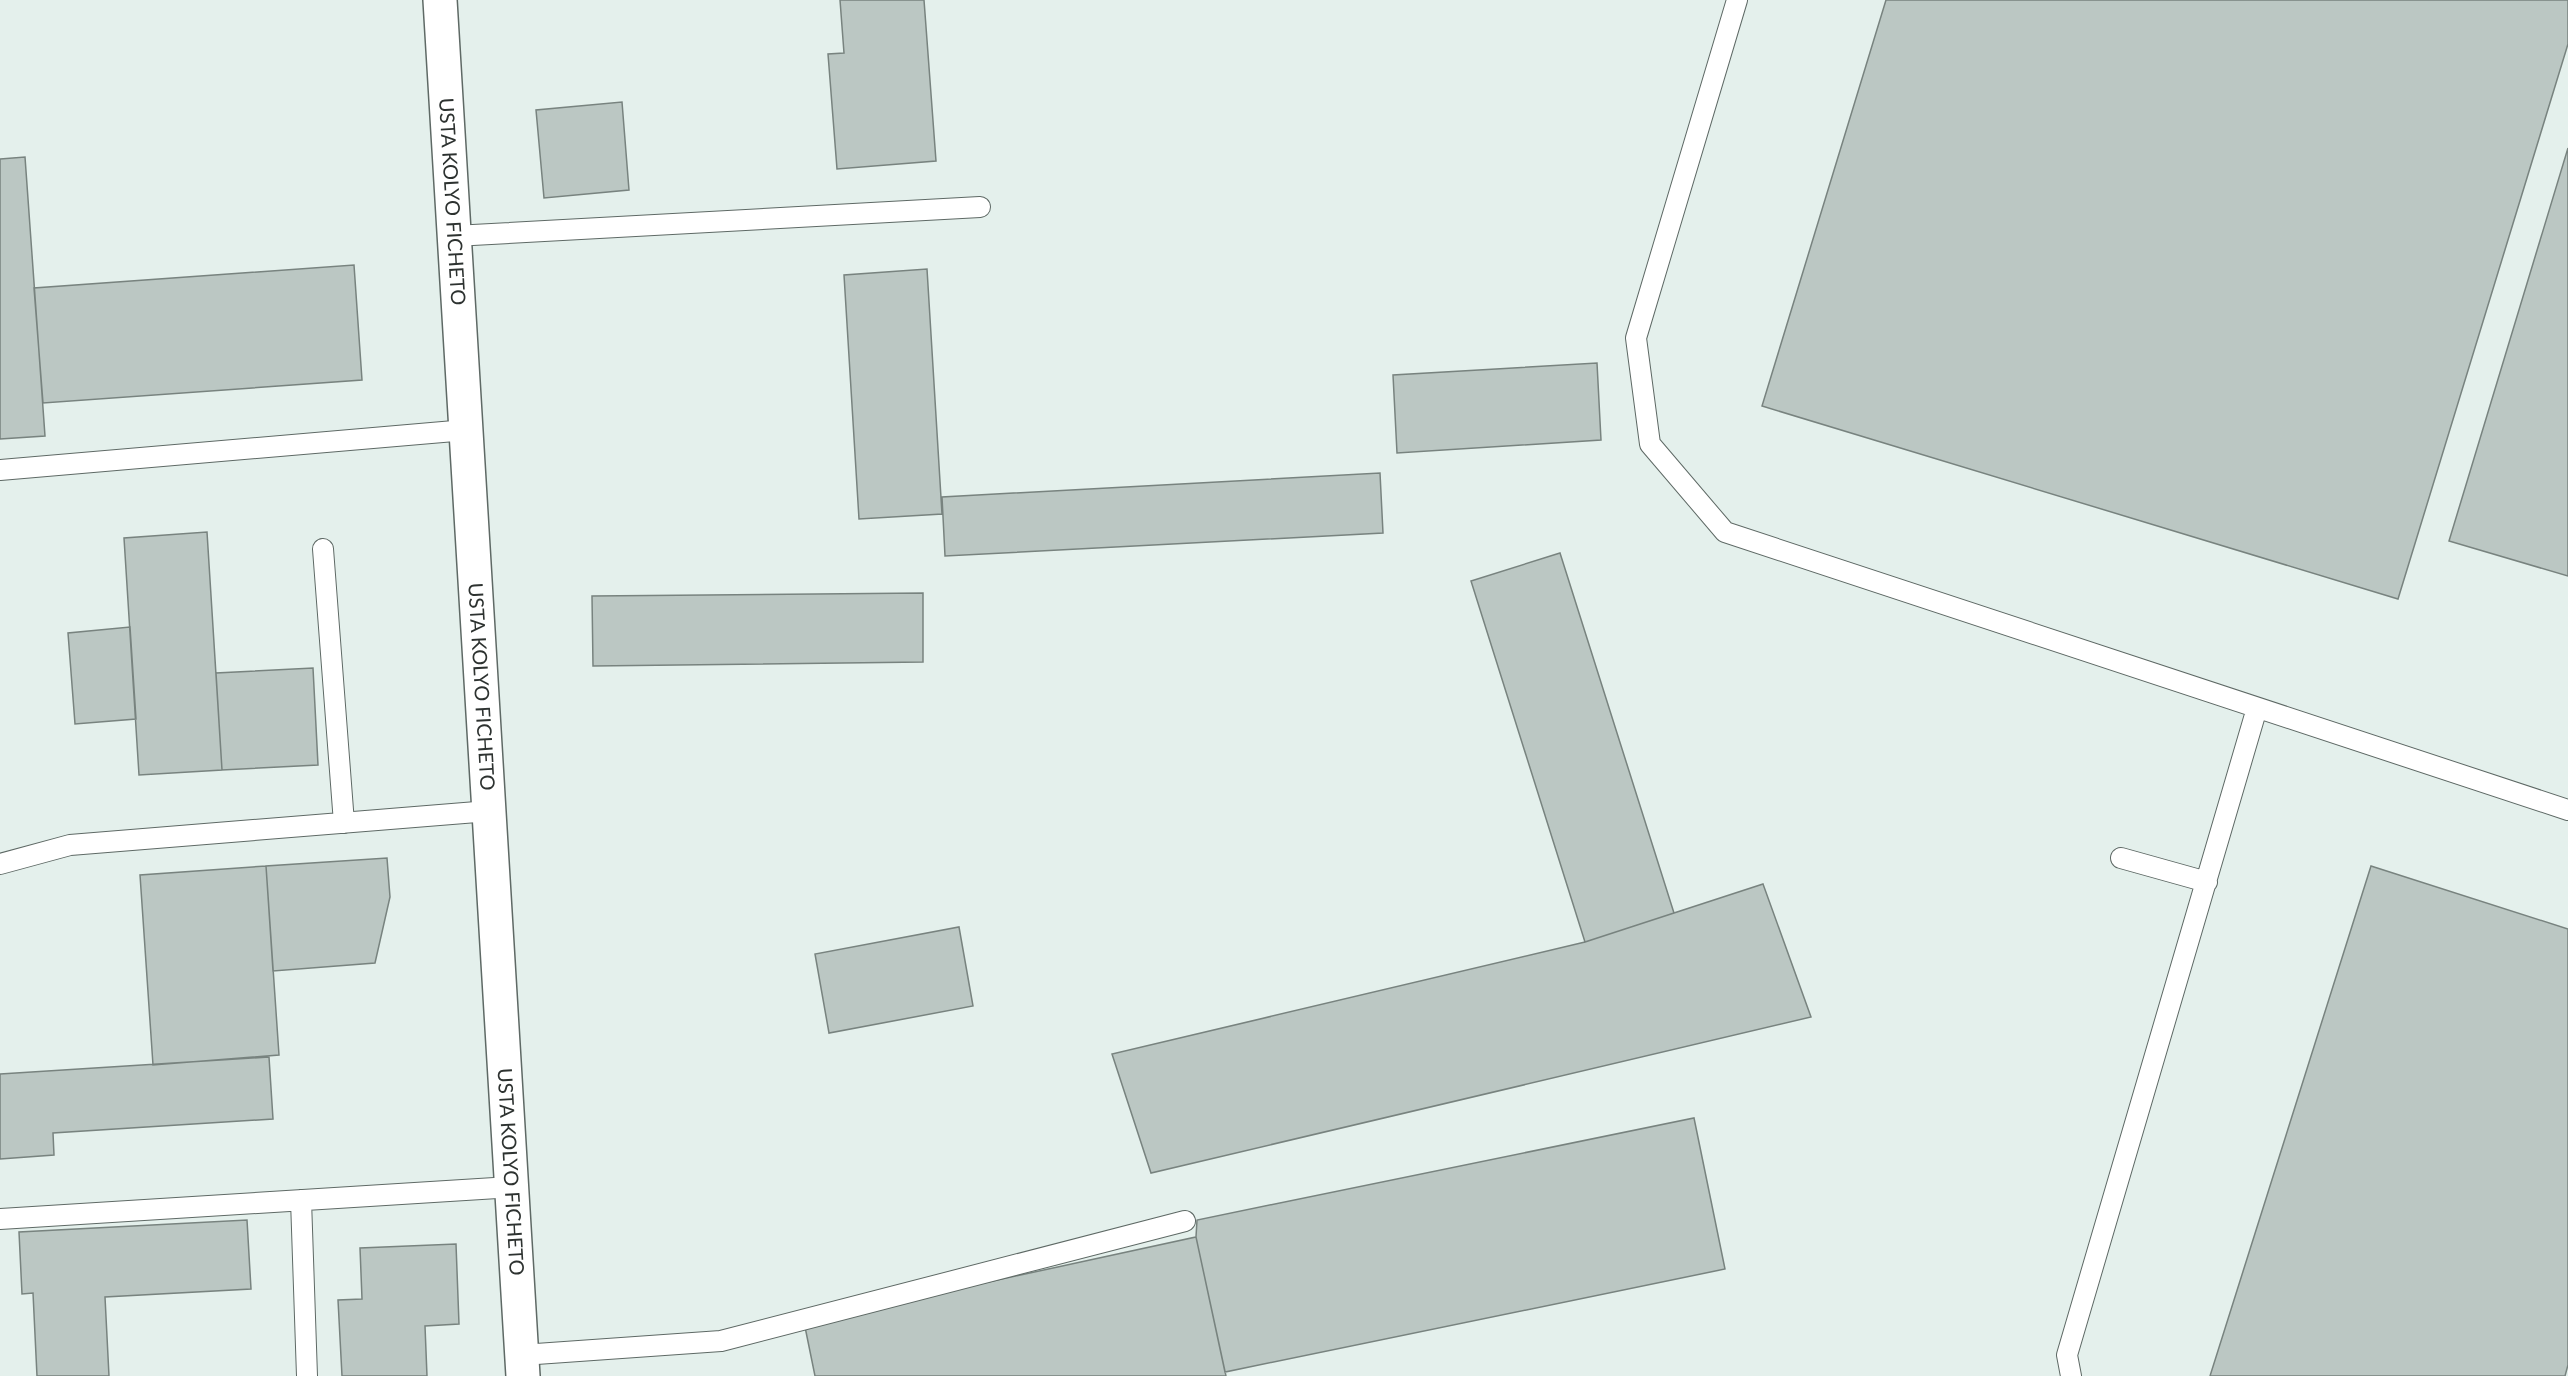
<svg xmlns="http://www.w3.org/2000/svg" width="2568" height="1376" viewBox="0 0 2568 1376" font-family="Lato,sans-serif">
<rect width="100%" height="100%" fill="#e4f0ec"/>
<path fill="#bbc7c3" stroke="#78837f" stroke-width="1.5" d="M840,0H924L936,161L837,169L828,54L844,53Z
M1886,0H2568V44L2398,599L1762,406Z
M622,102L629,190L544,198L536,110Z
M2568,148V576L2449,541Z
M25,157L45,436L0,439V159Z
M354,265L362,380L43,403L34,288Z
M927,269L942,514L859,519L844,275Z
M1597,363L1601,440L1397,453L1393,375Z
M1380,473L1383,533L945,556L942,497Z
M207,532L222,770L139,775L124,538Z
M1560,553L1674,913L1585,942L1471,581Z
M923,593V662L593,666L592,596Z
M130,627L136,719L75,724L68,633Z
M313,668L318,765L222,770L216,673Z
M387,858L390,897L375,963L273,971L266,866Z
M266,866L279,1055L153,1065L140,875Z
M2371,866L2568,929V1365L2565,1376H2210Z
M1763,884L1811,1017L1151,1173L1112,1054L1585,942Z
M959,927L973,1006L829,1033L815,954Z
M269,1057L273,1119L53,1133L54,1155L0,1159V1074Z
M1694,1118L1725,1269L1225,1372L1196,1237L1197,1220Z
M247,1220L251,1289L105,1297L109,1376H37L33,1293L22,1294L19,1232Z
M1196,1237L1226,1376H815L804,1322Z
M456,1244L459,1324L425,1326L427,1376H342L338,1300L362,1299L360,1248Z"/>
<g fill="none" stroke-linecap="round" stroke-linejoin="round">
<defs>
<path id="lane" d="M1737,0L1636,338L1650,444L1725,532L2568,810
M454,236L980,207
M0,470L466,430
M323,549L344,823
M2121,858L2207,882
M0,864L70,845L489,811
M301,1200L307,1376
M0,1219L512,1187
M522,1355L721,1341L1185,1221
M2071,1376L2067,1355L2257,708"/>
<g id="street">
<path id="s1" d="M440,0L523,1376"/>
</g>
</defs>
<use href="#lane" stroke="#5e6965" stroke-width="22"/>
<use href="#street" stroke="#5e6965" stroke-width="36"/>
<use href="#lane" stroke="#fff" stroke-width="20"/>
<use href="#street" stroke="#fff" stroke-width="33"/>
</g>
<g text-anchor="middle" stroke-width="4.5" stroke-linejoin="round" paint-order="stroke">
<g font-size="20" fill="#2d3230" stroke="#f1fdf9">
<text dy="7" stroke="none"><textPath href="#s1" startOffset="202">USTA KOLYO FICHETO</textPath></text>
<text dy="7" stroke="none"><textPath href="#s1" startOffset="688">USTA KOLYO FICHETO</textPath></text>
<text dy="7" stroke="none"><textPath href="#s1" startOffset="1174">USTA KOLYO FICHETO</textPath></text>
</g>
</g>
</svg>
